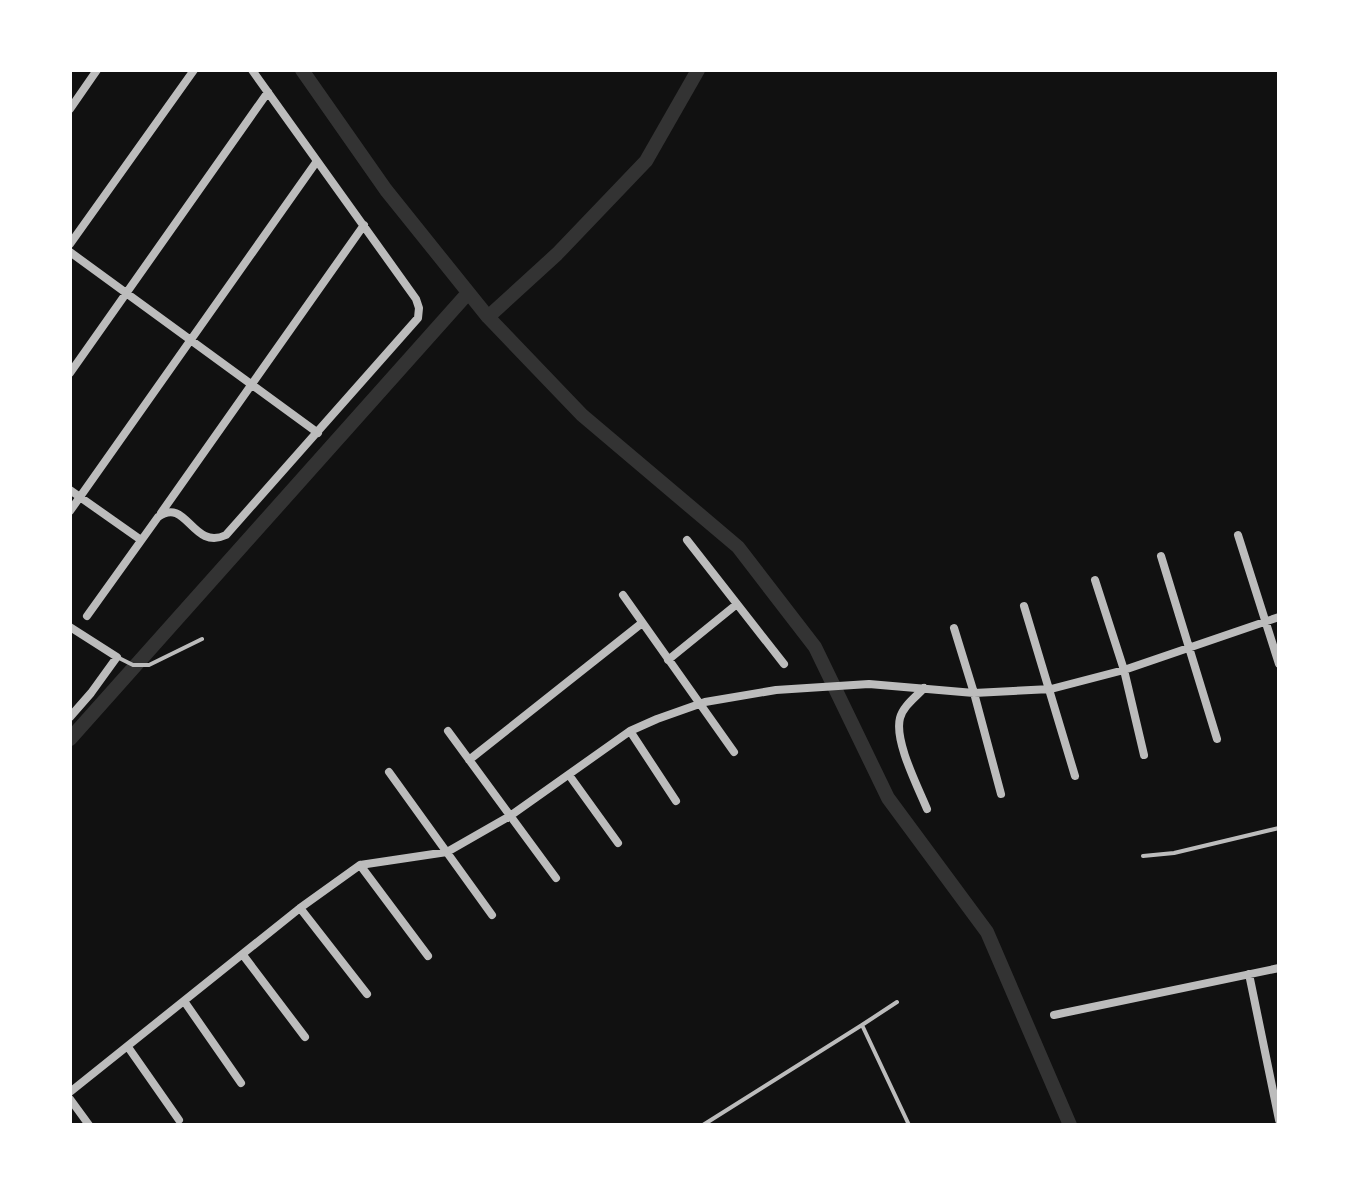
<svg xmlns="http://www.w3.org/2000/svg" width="1349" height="1195" viewBox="0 0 1349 1195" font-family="Bitter,serif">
<rect width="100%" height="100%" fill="#111"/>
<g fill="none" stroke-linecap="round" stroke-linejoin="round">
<path stroke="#333" stroke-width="14" d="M302,70L386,190L488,317L582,415L738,547L815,647L888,798L987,932L1070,1125
M488,317L557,254L646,161L698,70
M70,739L468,293"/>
<path stroke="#bcbcbc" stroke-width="4" d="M117,657L133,665H149L202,639
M1143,856L1174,853L1279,828
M862,1025L897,1002
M703,1125L862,1025L909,1125"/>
<path stroke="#bcbcbc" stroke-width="8" d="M70,109L97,70
M70,244L194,70
M70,252L318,433
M70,373L268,92
M70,490L141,540
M70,511L317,161
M161,513L364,225
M1238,535L1279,664
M687,540L784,664
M1161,556L1217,739
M1095,580L1124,670L1144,755
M623,595L734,752
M1024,606L1075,776
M87,616L158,517C187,496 192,551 226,535L418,318L419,308L416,299L252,70
M70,627L117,657L91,693L70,717
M954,628L974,693L1001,794
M668,660L737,604
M924,688C916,697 903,706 900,718C894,741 918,787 927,809
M448,731L556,878
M630,731L676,801
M469,760L642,623
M389,772L492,915
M569,775L618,843
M360,865L428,956
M300,908L367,994
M243,955L305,1037
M1249,974L1279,1120
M184,1001L241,1083
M1054,1015L1279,968
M128,1047L179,1120
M70,1092L300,908L360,865L447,852L510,816L630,731L657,719L705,702L776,690L869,684L974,693L1051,689L1124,670L1279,617
M70,1099L89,1125"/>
</g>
<rect width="1349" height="1195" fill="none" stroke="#ffffff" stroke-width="144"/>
</svg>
